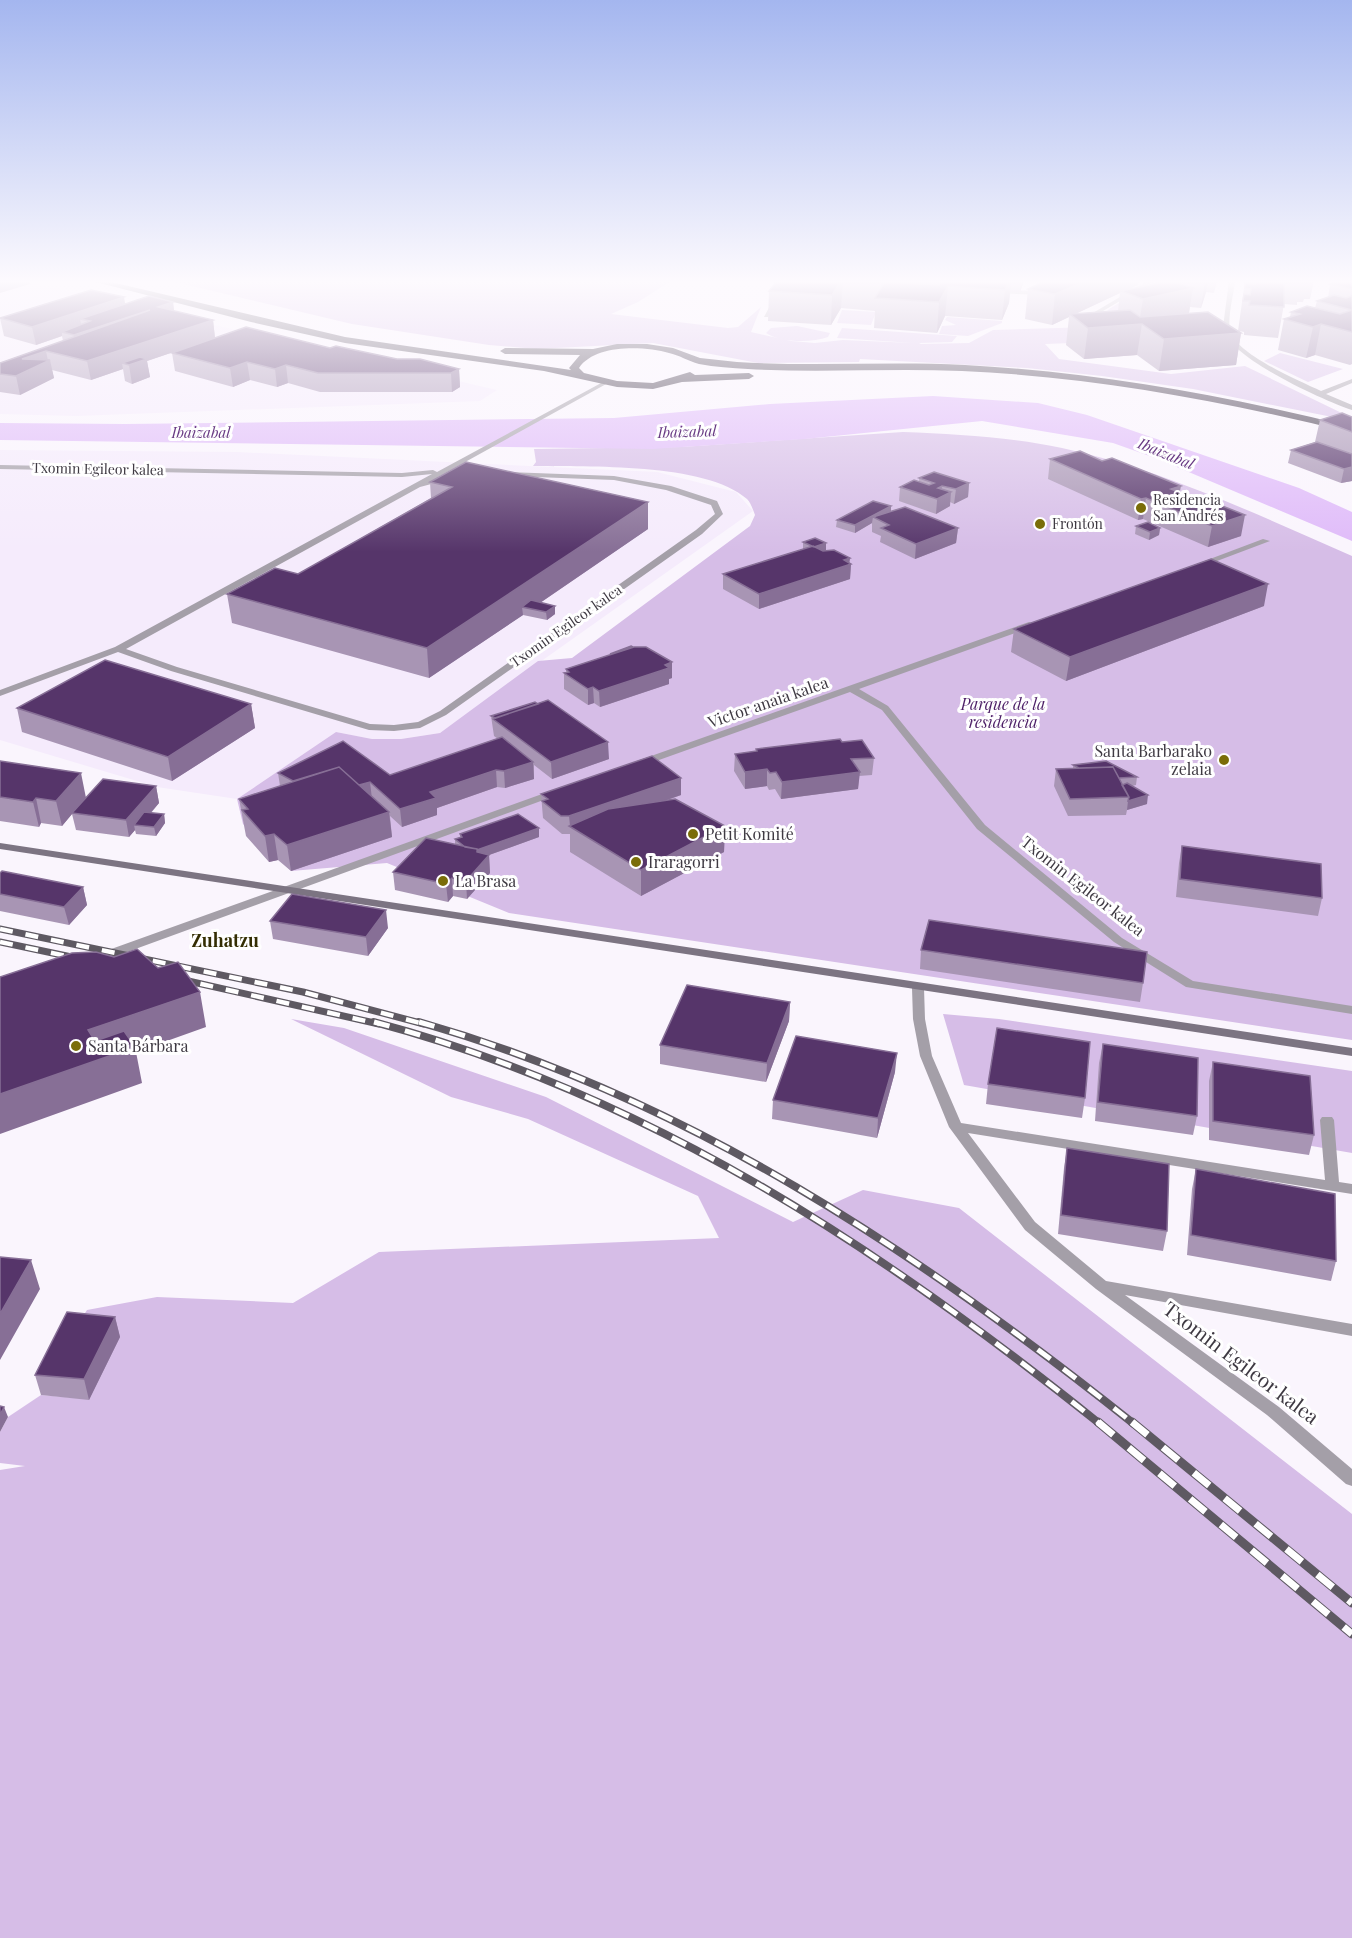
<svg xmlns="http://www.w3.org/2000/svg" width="1352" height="1938" viewBox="0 0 1352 1938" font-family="'Playfair Display',serif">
<rect width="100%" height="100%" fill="#faf5fd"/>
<path fill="#f5ebfc" d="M0,281H23L497,390L480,401L76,416L0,414Z
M0,450L237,452L657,472L736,492L753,511L440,733L401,739H372L336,732L237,799L157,787L0,740Z"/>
<path fill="#d6bde7" d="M171,281H671L638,302L611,314L728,328L738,327L761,307L751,332L791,341L815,343L843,340L913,343L837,338L842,328L957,336L952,342L919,343L921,344L969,343L993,330L1091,327L1109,309L1155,281H1173L1166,301L1205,338L1045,344L1059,359L1171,374L1245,366L1352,418V421L1193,389L1102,376L1027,368L860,359L859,362L758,363L653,343L536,349L489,345L352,324Z
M842,310L876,312L871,325L837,323Z
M947,317L1002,321V323L968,336L939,334L942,326L956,325L945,320Z
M797,326L830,333L828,337C811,343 782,343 766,333L771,328Z
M1280,353L1343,369L1308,382L1264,361Z
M903,432C956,434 1010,437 1062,448C1162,469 1258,515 1352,556V1040L509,913L387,863L291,871L243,824L237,799L336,732L372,739H401L440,733L538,661L572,658L750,526L755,515C753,510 751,503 747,499C705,462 587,467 533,466L536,462L534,449L681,447Z
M943,1014L999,1019L1352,1071V1153L964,1085Z
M291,1019L344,1028L546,1097L793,1222L863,1190L959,1208L1352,1514V1938H0V1470L25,1466L0,1463V1432L8,1417L41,1395L89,1399L73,1332L87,1310L157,1297L293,1303L379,1252L719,1238L698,1196L528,1119L451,1097Z"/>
<path fill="#dfbaf9" d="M933,396L1038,403L1087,415L1299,488L1352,512V541L1158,459L1113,443L982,421L805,439L652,449L0,440V423L125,424L614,418L770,404Z"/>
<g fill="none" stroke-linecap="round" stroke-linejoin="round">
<path fill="#a49fa8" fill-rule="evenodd" d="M783,281H789L768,317H764Z
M1147,281H1154L1086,321L1081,320Z
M1229,281H1235C1234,294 1226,321 1231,333C1239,355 1299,381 1321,391L1352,379V383L1326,394L1352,405V410C1325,401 1226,357 1223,327Z
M995,290L1044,291L1047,293L1044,295L993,293Z
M603,382L608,383L438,477L450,475V479L420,487L126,649L177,667L370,724L394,725L418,722L440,711L696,530L715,514L711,505L666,490L614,480L509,476L505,474L506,472L614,476L671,486L717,501L723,514L702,534L446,715L420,728L394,731L369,730L171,671L118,652L0,696V690L115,647L432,474L402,477L0,469V465L402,473L433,470L437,472Z
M1263,539L1270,541L1201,567L1194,565Z
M1029,622L1032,623V627L859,689L888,706L985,825L1122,938L1193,981L1352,1006V1014L1186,987L1114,942L977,829L882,710L850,692L645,765H637L636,763L637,761Z
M556,789L560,790L561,792L560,794L97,963L93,964L87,960L89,957Z
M918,984L924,988L925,1019L932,1056L961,1123L1325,1180L1320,1120L1322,1117H1332L1334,1120L1339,1182L1352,1184V1194L968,1133L1035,1222L1106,1281L1352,1324V1336L1125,1295L1279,1407L1352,1469V1486L1346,1484L1267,1415L1096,1289L1025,1230L949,1127L920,1056L913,1019L912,988Z"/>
<path fill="#7c7482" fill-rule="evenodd" d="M0,843L1352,1048V1056L0,849Z"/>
<path fill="#483e50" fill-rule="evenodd" d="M92,281H107L345,337L571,370L569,368L580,355L505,354L500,351L505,348L593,349L617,344H647L673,348L700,358L737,362C813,367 889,361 965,365C1096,372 1225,395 1352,427V433C1224,401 1094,377 962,371C891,368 819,373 748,369C732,368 715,367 699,364C688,361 679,355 669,353C644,346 595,344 579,368L584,373L617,381L653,383L690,372L695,375L749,373L754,376L749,379L682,382L653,389L617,387L544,371L345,343L251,322Z"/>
<defs>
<path id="rail-far2" d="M0,929L303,992L424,1024
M0,942L81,959
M175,978L379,1024"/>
<path id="rail-far1" d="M374,1022C649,1095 881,1248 1100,1424
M419,1022C687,1098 918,1252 1134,1424"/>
<path id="rail" d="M1098,1422L1352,1634
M1132,1422L1352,1603"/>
</defs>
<use href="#rail-far2" stroke="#5e5962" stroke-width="7"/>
<use href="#rail-far1" stroke="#5e5962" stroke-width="8"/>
<use href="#rail" stroke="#5e5962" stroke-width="9"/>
<use href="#rail-far2" stroke="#fff" stroke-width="4.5" stroke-dasharray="13" stroke-linecap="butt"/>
<use href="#rail-far1" stroke="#fff" stroke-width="5" stroke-dasharray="16" stroke-linecap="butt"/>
<use href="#rail" stroke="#fff" stroke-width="7" stroke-dasharray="20" stroke-linecap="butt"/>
</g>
<path fill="#a895b4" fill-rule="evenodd" d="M777,281H1024L1020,292H1010L1009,303L1002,320L945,316L937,333L874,328L875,311L841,308L831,325L768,321L769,291Z
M1045,281H1140L1139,282L1138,285L1127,290L1177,283L1178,281H1217L1214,293L1206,292L1201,308L1190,307L1189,313L1238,331L1245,281H1314L1310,299H1304L1303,302H1297V305L1284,304L1278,338L1244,335V332L1239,331L1241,333L1236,365L1159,371L1137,355L1084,359L1066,345L1069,317L1052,325L1025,319L1028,289ZM1120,293L1118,311L1075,314Z
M1352,281V364L1350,365L1315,355L1306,358L1278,350L1284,319L1290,317L1291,312L1315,308L1317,301L1328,298L1330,284Z
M173,302L174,311L213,320L215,338L330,348L459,369L460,387L452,392H320L288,383L277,387L250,380L233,387L175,371L172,353L203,342L147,361L150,377L132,384L125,381L123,369L91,380L52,370L54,378L20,395L0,392V363L63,341L62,336L36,345L4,336L0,318L125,304Z
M1352,417V481L1341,483L1288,463L1291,450L1315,442L1320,420Z
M1050,459L1102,461L1180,492L1241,536L1208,547L1143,519L1138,520L1048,479Z
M919,478L969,483L968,497L954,504L950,502V506L936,514L899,501L900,487L919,482Z
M430,482L648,502V529L540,603L555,614L547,620L523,615L429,678L232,623L227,594L298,574L431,498Z
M891,511L958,528L956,543L915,559L880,542L881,536L872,532V523L855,533L836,527L837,520Z
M1136,526L1160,528L1159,535L1149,540L1135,534Z
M803,542L826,550L824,551L850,558L849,563L851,564L850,579L759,609L723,589V574L803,549Z
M1264,606L1066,681L1011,652L1014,629Z
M610,654L672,662V678L669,679V684L600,707L594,703L588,705L564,689V673L566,672V669L610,655Z
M251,704L255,728L172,781L22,732L17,708Z
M491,716L609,759L552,779L534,765V779L505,788L497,787L437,808V815L402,827L390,816L392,837L291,871L278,860L269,862L246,836L239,799L280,786L278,773L390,775L498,739L494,736Z
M842,742L874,758L872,775L859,776L858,789L781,799L775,789L769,790L767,786L745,789L734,771L735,754L756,752V749Z
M0,761L86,797L156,786L159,803L151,813L164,814L165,823L156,836L136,834L135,830L129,837L76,830L72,814L62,826L41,823L39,827L0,821Z
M1073,765L1137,777L1136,785L1132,786L1147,804L1127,810L1126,815L1068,816L1054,786L1056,769L1073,768Z
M681,778V795L665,801L725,826L724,852L641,896L570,852V834H562L543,818L541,794Z
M539,828V837L489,855L490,873L467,899L453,896L448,902L395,890L393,872L455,845V839L460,837V834Z
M1182,846L1322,898L1318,916L1176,897L1179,863Z
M0,873L83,887L87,905L69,925L0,911Z
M270,921L388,928L368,956L273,939Z
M921,950L1143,983L1140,1002L920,969Z
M790,1002L789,1021L766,1082L660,1064V1045Z
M1103,1044L1197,1116L1193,1135L1095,1121L1099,1063Z
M1213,1062L1314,1135L1309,1155L1209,1140V1081Z
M895,1072L877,1138L772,1119L773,1100Z
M988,1084L1085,1098L1082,1118L986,1104Z
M1067,1148L1167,1231L1163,1251L1058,1234L1064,1168Z
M1196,1169L1336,1261L1331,1281L1187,1255L1192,1189Z
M115,1317L120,1337L89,1400L41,1395L35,1375Z"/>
<path fill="#876f96" d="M0,281H30V284L0,293Z
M841,281H843L841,308L831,325L832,295Z
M1009,281H1011L1009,303L1002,320L1005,290Z
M1021,281H1024L1020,292Z
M1086,281H1140L1139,282L1138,285L1123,292L1121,291L1120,293L1071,316L1070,314L1069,317L1052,325L1055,294Z
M1205,281H1208L1206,292L1201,308Z
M948,286L945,316L937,333L939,302Z
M1193,288L1188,318L1142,324L1137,355L1084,359L1088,328L1139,324L1143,299Z
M124,297L127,315L90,321L80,319L82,329L62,332V336L36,345L32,327Z
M173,302L175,319L158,307Z
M150,310L78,353L74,335Z
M213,320L215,338L147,361L150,377L132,384L129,365L122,363L123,369L91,380L87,361Z
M1321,324L1315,355L1306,358L1313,327Z
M1241,333L1236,365L1159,371L1164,339Z
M46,351L48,361L50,360L54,378L20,395L16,376L22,359Z
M247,362L250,380L233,387L230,368Z
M286,365L288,383L277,387L275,369Z
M459,369L460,387L452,392L451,373Z
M1352,467V481L1341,483L1344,469Z
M969,483L968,497L954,504L956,489Z
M942,486L941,497L951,492L950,506L936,514L938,488Z
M1181,486L1177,506L1171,489Z
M1146,498L1143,519L1138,520L1141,499Z
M648,502V529L531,609L522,607L523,615L429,678L427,648Z
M891,506V513L873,517L872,523L855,533V525Z
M1245,515L1241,536L1208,547L1212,526Z
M958,528L956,543L915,559L916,544Z
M1160,528L1159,535L1149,540L1150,532Z
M826,543V550L813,555L814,547Z
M850,558L849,565L851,564L850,579L759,609V594Z
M1268,584L1264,606L1066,681L1070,657Z
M555,606V614L547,620L546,612Z
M672,662V678L669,679V684L600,707L599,691Z
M593,687L594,703L588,705V689Z
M251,704L255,728L172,781L168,757Z
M608,742L609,759L552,779L551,762Z
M533,762L534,779L505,788L504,771Z
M767,769V786L745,789V772Z
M496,770L497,787L437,808V815L402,827L400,809L430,792Z
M860,772L858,789L781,799L782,782Z
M81,773L86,798L72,813V814L62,826L56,801Z
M681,778V795L577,831L570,826L569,816Z
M370,782L372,799L355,787Z
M156,786L159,803L139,826L134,825L135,830L129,837L126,820Z
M1148,795L1147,804L1127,810L1128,801Z
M36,798L41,823L39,827L33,802Z
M389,812L392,837L291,871L287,845Z
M164,814L165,823L156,836L154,827Z
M725,826L724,852L641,896V870Z
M539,828V837L489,855L490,873L467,899L466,881L472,852Z
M274,834L278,860L269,862L265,836Z
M452,878L453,896L448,902L446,884Z
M83,887L87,905L69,925L64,907Z
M386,910L388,928L368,956L366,937Z
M200,992L206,1027L136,1052L142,1083L0,1134V1094L88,1030Z
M790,1002L789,1021L766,1082L767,1063Z
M897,1053L895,1072L877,1138L878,1118Z
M31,1260L40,1289L0,1360V1314Z
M115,1317L120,1337L89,1400L84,1379Z
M4,1407L8,1417L0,1432V1415Z"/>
<path fill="#56356a" stroke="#876f96" stroke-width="1.5" d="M777,281H841L832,295L769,291Z
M879,281H893L892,282L939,285L941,281H1009L1005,290L948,286L939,302L875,298L885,281Z
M1045,281H1086L1055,294L1028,289Z
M1168,281H1172L1193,288L1143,299L1121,291Z
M1255,281L1284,283V307L1249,305L1250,301H1243L1244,294L1250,295L1251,289L1245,288V283L1255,284Z
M1339,281H1352V289L1330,284Z
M91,290L124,297L32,327L0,318Z
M1334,295L1346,298L1352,296V332L1321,324L1313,327L1284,319L1300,314L1291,312L1307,306L1340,314L1352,310L1317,301Z
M149,296L173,302L158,307L213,320L87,361L46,351L22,359L50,360L16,376L0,374V363L150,310L74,335L62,332L90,321L80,319Z
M1130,310L1140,317L1208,312L1241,333L1164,339L1142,324L1088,328L1070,314Z
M246,327L330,348L336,346L397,359H420L459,369L451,373H318L286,365L275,369L247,362L230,368L172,353Z
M140,357L147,359L129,365L122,363Z
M1342,413L1352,417V432L1320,420Z
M1317,442L1352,454V467L1344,469L1291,450Z
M1080,451L1102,461L1112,458L1181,486L1171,489L1189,496L1195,495L1245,515L1212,526L1146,498L1141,499L1050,459Z
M466,462L648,502L427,648L227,594L275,568L298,574L452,487L430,482Z
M934,472L969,483L956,489L942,486L938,488L951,492L937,499L900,487L914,480L929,485L934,483L919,478Z
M873,501L891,506L855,525L837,520Z
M905,507L958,528L916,544L881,528L889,525L873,517Z
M1148,522L1160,528L1150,532L1136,526Z
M815,538L826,543L814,547L803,542Z
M813,546L823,551L834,550L850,558L844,560L851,564L759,594L723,574Z
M1211,559L1268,584L1070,657L1014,629Z
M531,600L555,606L546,612L522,607Z
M631,646L633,647L612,654H610Z
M634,647H646L672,662L665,665L669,668L599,691L593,687L588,689L564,673L569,672L566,669Z
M105,660L251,704L168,757L17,708Z
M548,700L608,742L551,762L493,719Z
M535,702L538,704L495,718L491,716Z
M502,737L533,762L504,771L496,770L430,792L436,798L400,809L370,782L359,785L339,767L293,781L278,773L343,741L390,775Z
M840,739L842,742L862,740L874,758L851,759L860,772L782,782L776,772L770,773L767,769L745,772L735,754L757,751L756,749Z
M652,756L681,778L569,816H561L542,801L548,799L541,794Z
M0,761L81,773L56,801L36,798L33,802L0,797Z
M1106,761L1137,777L1119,778L1113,767L1079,768L1073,765Z
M339,767L389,812L287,845L274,834L265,836L242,810L248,809L239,799Z
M1113,767L1129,797L1070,799L1056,769Z
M103,779L156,786L126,820L72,813Z
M1127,783L1148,795L1128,801L1129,797L1122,785Z
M675,799L725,826L641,870L569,826L608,809Z
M144,812L164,814L154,827L134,825Z
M518,814L539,828L477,850V849L465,847L455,839L462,837L460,834Z
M426,838L477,849V852L489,855L466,881L452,878L446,884L393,872Z
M1182,846L1321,864L1322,898L1180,879Z
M2,871L83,887L64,907L0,894V873Z
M292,894L386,910L366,937L270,921Z
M929,920L1147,952L1143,983L921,950Z
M137,949L158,968L178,962L200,992L88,1030L95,1041L124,1031L135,1047L0,1094V977L72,953L96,952L114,957Z
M687,985L790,1002L767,1063L660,1045Z
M997,1028L1090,1042L1085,1098L988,1084Z
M796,1036L897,1053L878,1118L773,1100Z
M1103,1044L1198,1058L1197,1116L1098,1102Z
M1213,1062L1310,1076L1314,1135L1213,1121Z
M1067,1148L1169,1164L1167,1231L1061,1215Z
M1196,1169L1335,1194L1336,1261L1191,1235Z
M0,1257L31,1260L0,1314Z
M67,1312L115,1317L84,1379L35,1375Z
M0,1406L4,1407L0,1415Z"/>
<linearGradient id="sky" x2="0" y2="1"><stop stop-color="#a4b6ef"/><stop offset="0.51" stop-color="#fdfafe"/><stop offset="1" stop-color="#fdfafe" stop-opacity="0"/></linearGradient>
<rect width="1352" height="552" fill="url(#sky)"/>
<g fill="#7a6d09" stroke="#fff" stroke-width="2">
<circle cx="1141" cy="508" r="6"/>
<circle cx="1040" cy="524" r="6"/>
<circle cx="1224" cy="760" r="6"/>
<circle cx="693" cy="834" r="6"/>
<circle cx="636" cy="862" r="6"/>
<circle cx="443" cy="881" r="6"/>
<circle cx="76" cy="1046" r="6"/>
</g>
<g text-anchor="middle" stroke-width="6" stroke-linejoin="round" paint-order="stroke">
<g font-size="14" fill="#3f3a43" stroke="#fff">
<text transform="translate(98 469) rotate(1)" y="5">Txomin Egileor kalea</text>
<text transform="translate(566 626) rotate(-35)" y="5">Txomin Egileor kalea</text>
</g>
<g font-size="14" fill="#3f3a43" stroke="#fff" text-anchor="start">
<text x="1153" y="505">Residencia<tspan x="1153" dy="16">San Andrés</tspan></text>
<text x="1052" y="529">Frontón</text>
</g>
<g font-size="15" font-style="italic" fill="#693b84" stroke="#fff">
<text transform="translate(687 432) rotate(-2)" y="5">Ibaizabal</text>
<text x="201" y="438">Ibaizabal</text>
<text transform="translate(1166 454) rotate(22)" y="5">Ibaizabal</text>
</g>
<g font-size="16" fill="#3f3a43" stroke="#fff">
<text transform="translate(768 702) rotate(-19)" y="6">Victor anaia kalea</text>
<text transform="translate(1083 886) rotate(38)" y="6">Txomin Egileor kalea</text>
</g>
<g font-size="16" font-style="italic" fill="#4c1e66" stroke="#fff">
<text x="1003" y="710">Parque de la<tspan x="1003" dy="18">residencia</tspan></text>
</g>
<g font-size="16" fill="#3f3a43" stroke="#fff" text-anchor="start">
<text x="1212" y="757" text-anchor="end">Santa Barbarako<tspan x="1212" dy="18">zelaia</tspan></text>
<text x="705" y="840">Petit Komité</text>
<text x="648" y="868">Iraragorri</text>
<text x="455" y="887">La Brasa</text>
<text x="88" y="1052">Santa Bárbara</text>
</g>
<g font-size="18" font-weight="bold" fill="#342e03" stroke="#fff">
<text x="225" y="947">Zuhatzu</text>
</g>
<g font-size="20" fill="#3f3a43" stroke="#fff">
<text transform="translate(1241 1363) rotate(37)" y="7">Txomin Egileor kalea</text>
</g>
</g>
</svg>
